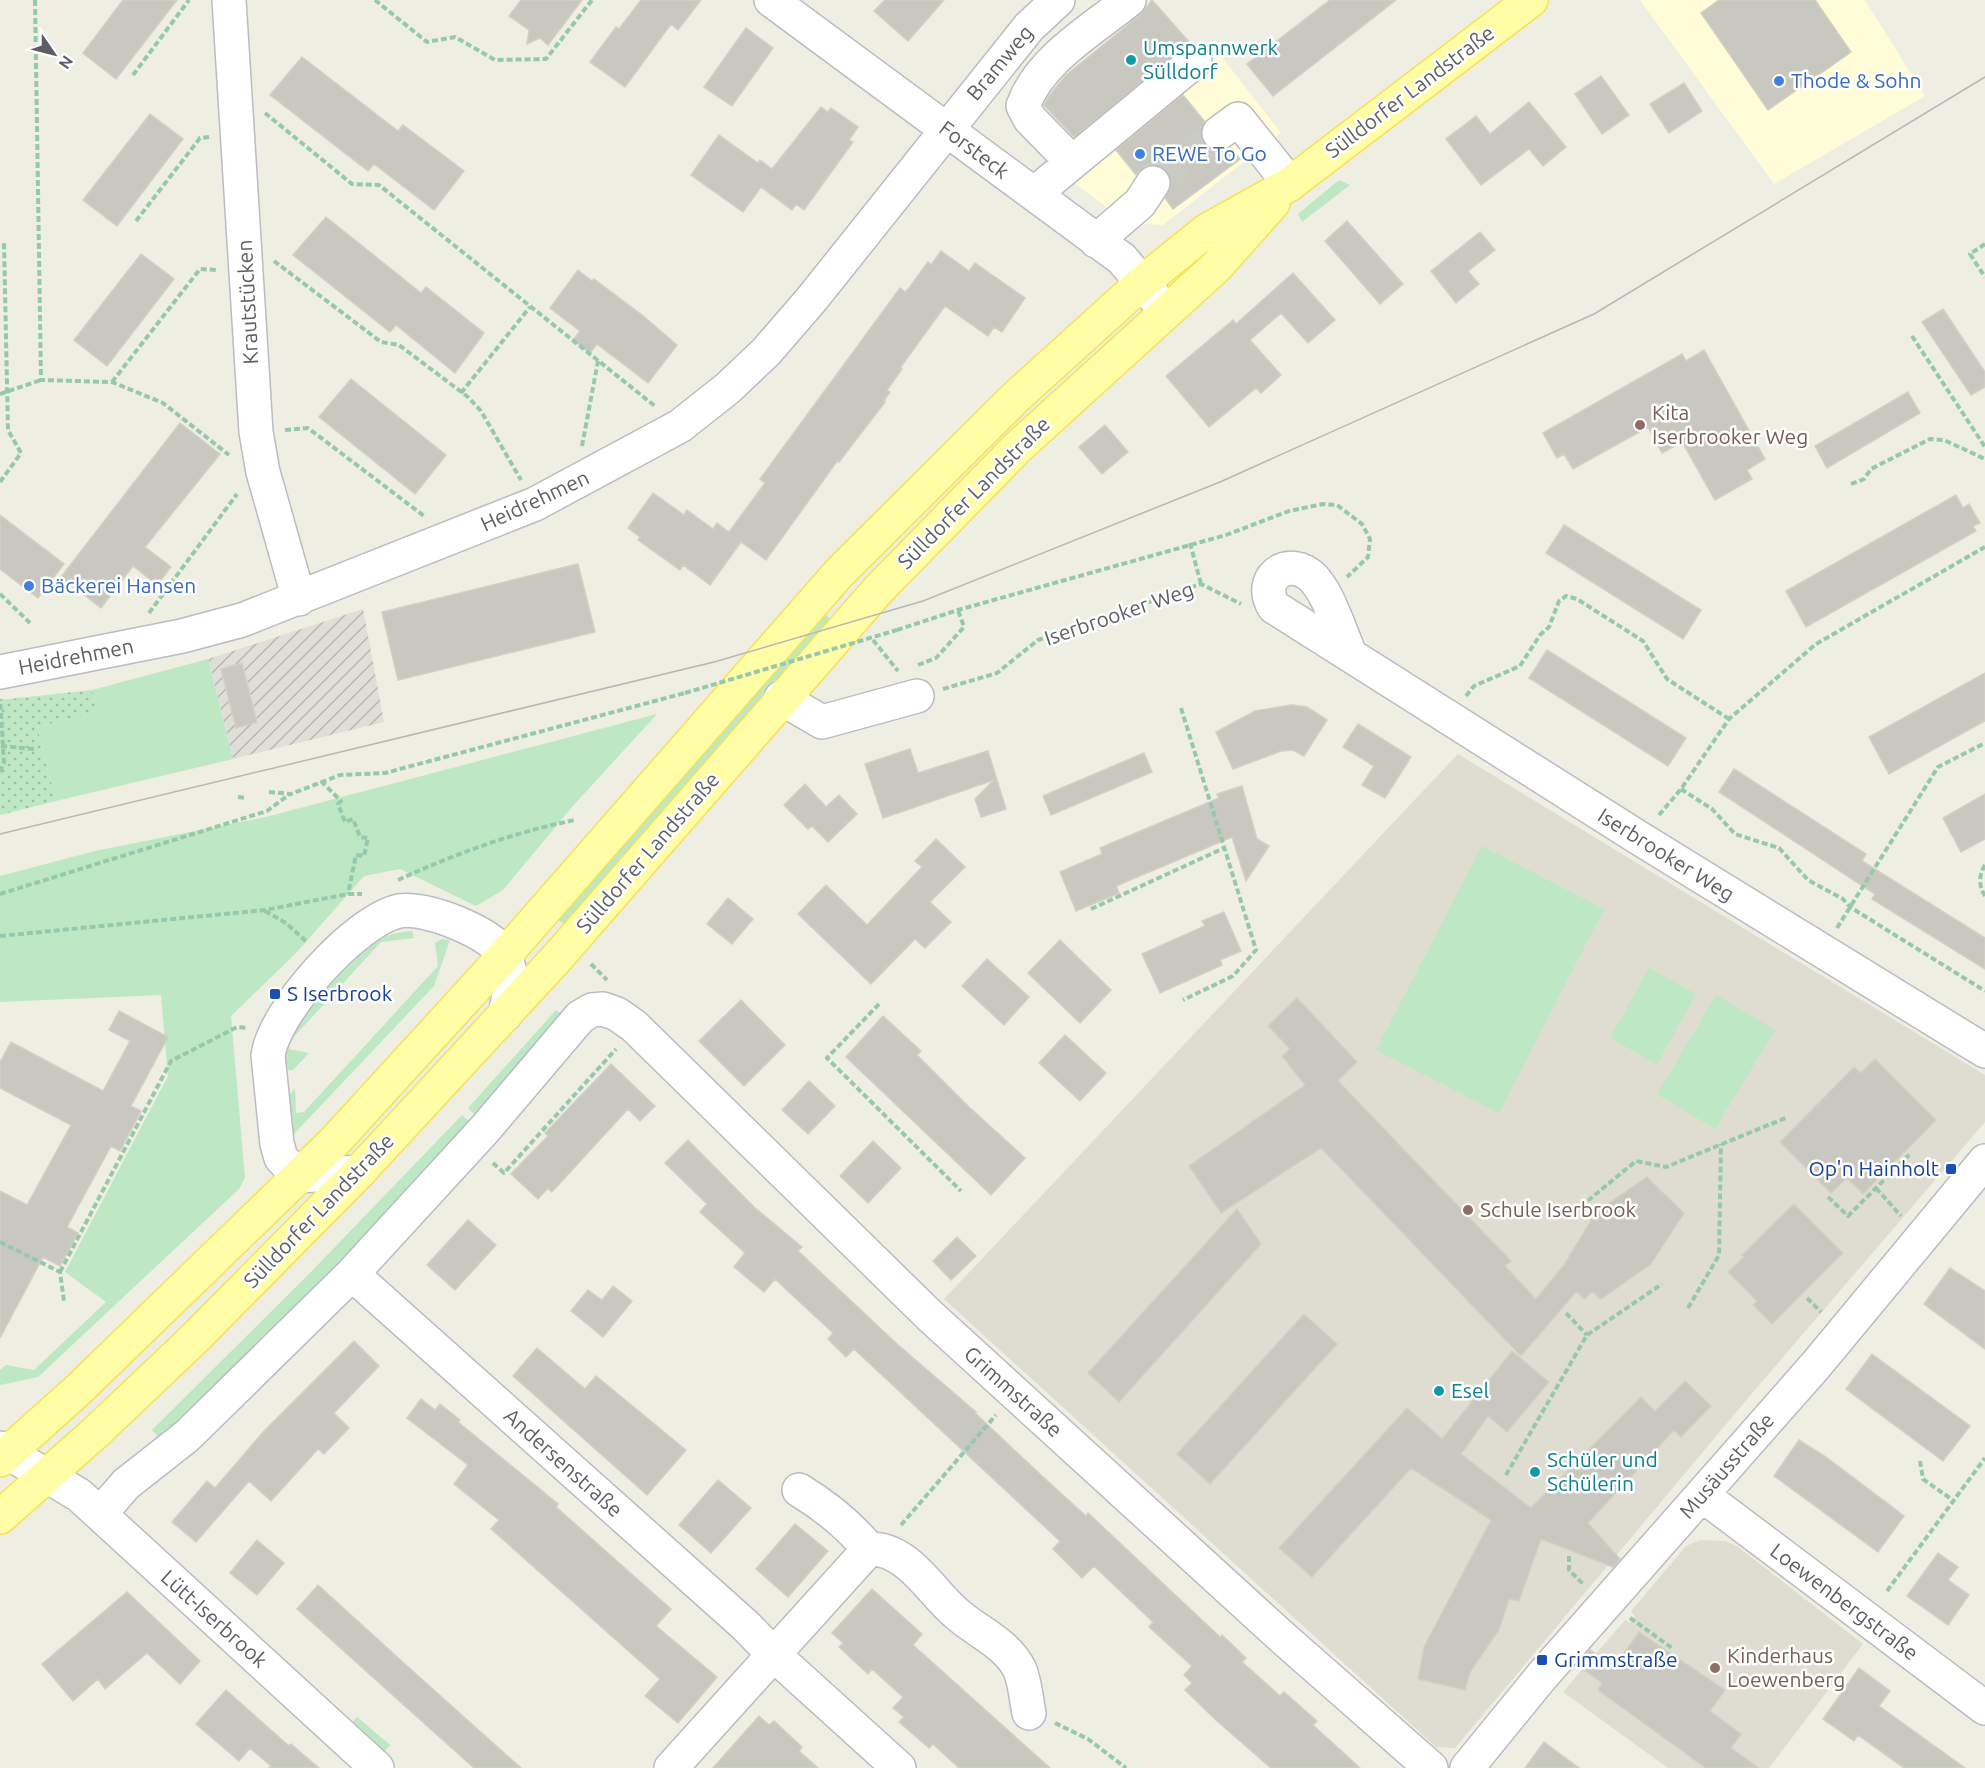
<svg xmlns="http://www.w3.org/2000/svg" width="1985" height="1768" viewBox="0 0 1985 1768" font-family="Ubuntu,sans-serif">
<defs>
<pattern id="industrial-furrows" width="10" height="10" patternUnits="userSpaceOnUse" patternTransform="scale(1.5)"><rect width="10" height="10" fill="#dfdfd7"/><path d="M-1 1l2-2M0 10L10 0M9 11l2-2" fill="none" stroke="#b8b8b2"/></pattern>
<pattern id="park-dots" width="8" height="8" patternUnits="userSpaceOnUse" patternTransform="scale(1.5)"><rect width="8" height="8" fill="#bee7c4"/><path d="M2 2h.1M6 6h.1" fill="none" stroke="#9dbea3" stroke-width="1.8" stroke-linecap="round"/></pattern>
</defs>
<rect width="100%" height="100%" fill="#eeeee3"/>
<path fill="#fffcd7" d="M1640,0H1865L1925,96L1774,184Z
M1219,53L1281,133L1163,225L1128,223L1066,177Z"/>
<path fill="url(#industrial-furrows)" d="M363,609L384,722L233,759L208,659Z"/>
<path fill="#dfddd1" d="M1458,754L1985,1075V1122L1754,1391L1455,1748L1436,1747L944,1299Z
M1700,1540L1726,1541L1738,1547L1863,1644L1769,1768H1668L1563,1692L1625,1620L1630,1623L1635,1616L1631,1611L1686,1546Z"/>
<path fill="#bee7c4" d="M1339,180L1350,185L1302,222L1298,214Z
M824,614L831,619L566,925L556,919Z
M208,659L233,759L56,801L37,727L96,712L92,690Z
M657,714L572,807L503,890L476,906L400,869L364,876L297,952L231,1016L245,1178L239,1189L38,1377L0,1385V1370L6,1365L34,1370L106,1302L65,1272L168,1076L161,995L0,1002V876L95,851L266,817Z
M1482,846L1604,909L1499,1113L1376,1050Z
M412,931L414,938L381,942L291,1040L288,1049L309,1053L293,1070H288C287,1063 284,1054 286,1047C292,1022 360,949 385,937C393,933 403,932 412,931Z
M442,939L450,940L434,986L292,1136L286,1098L295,1089L296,1113L304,1112L438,966L435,943Z
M1649,968L1696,994L1657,1064L1610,1038Z
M1716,995L1775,1030L1715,1129L1657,1094Z
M556,1010L562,1014L475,1115L468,1108Z
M462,1115L469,1121C371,1232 268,1337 161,1440L152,1430L309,1274Z
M357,1717L390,1745L381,1756L348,1727Z"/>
<path fill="url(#park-dots)" d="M92,690L97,712L37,727L56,801L0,815V700Z"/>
<path fill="#c9c8c0" stroke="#d3d0c1" stroke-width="1.5" d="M123,0H177L116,79L83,53Z
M521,0H582L548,45L540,38L527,44L529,30L509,16Z
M641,0H701L678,30L671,24L625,87L590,62L616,27L619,29Z
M885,0H944L908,41L874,11Z
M1152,0L1190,43L1074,137L1044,105L1047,99L1065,76L1140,15Z
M1330,0H1396L1273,96L1247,64Z
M1719,0H1815L1851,52L1768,110L1701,13Z
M746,28L773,48L732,106L704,87Z
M302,57L398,131L403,125L464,171L434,210L374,164L368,171L270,95Z
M1601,76L1629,115L1602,134L1575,94Z
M1684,83L1702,111L1669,133L1650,104Z
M1183,95L1205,122L1200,135L1204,145L1211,150L1221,152L1231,148L1240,159L1173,209L1165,198L1172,183L1170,175L1164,168L1155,164L1145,166L1136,175L1116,150Z
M1529,102L1566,147L1543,166L1529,149L1481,185L1446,139L1476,116L1490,134Z
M821,107L828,112L831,108L858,127L849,140L853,142L804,210L796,204L792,210L761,187L743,212L691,175L719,135L758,163L760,160L772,169Z
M150,114L183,139L117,226L83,200Z
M326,217L421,293L426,287L484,333L455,373L396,325L390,332L293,255Z
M1347,221L1403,284L1380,304L1325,241Z
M1480,232L1495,250L1468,271L1479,284L1456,303L1431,271Z
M941,251L969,271L975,263L1025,298L1002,332L994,327L988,336L945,306L900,368L902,369L887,390L890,392L884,401L885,402L839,462L838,460L766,560L741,542L710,585L683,565L680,570L638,540L640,537L628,528L653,493L684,515L687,510L713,529L717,523L729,532L765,483L760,479L900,288L905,292L909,288L928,262L931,265Z
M141,254L174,279L107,366L74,340Z
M578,270L592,281L594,279L642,315L677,345L648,383L597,344L590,353L573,340L580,331L550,308Z
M1293,273L1335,320L1308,343L1281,313L1250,340L1281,375L1261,393L1256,388L1209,427L1166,376L1233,320L1236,324Z
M1943,309L1985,372V387L1971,395L1922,322Z
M1704,350L1765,459L1747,470L1752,479L1715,500L1682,442L1662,453L1648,427L1573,469L1564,454L1557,458L1543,433L1682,354L1686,361Z
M351,379L446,455L415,494L319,417Z
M1908,392L1920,413L1827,468L1815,446Z
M180,423L220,454L145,547L171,567L157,585L133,566L101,608L61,577Z
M1105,425L1128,452L1102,474L1079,447Z
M1956,495L1963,508L1969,504L1980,523L1973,526L1976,531L1806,627L1786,591Z
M0,515L64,564L38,598L0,569Z
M1564,525L1701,610L1683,639L1546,553Z
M578,564L595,632L398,680L382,612Z
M1547,650L1686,738L1668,766L1529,678Z
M242,663L257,722L236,728L221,669Z
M1985,673V721L1889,774L1869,737Z
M1291,705L1307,707L1327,720L1304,756L1293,750L1281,751L1233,769L1216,732L1255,711Z
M1358,724L1411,757L1385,798L1362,785L1374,766L1343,747Z
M910,749L918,773L988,751L1006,809L981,817L975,799L994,780L883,818L865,764Z
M1144,753L1152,772L1051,815L1043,796Z
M1734,769L1866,854L1862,861L1985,938V969L1872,899L1875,894L1719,792Z
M805,784L826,807L839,795L857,814L828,842L812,826L808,829L784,805Z
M1242,786L1257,839L1269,846L1246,881L1232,837L1116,886L1119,893L1076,911L1060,872L1102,854L1100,848L1219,798L1217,794Z
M1985,794V839L1961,852L1943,818Z
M936,839L965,867L930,902L951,922L925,948L915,939L871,984L798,914L826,885L867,925L922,867L915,861Z
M728,898L753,919L732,944L707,924Z
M1224,912L1241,951L1220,960L1222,965L1160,993L1142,954L1205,926L1202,921Z
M1060,940L1111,990L1080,1023L1028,973Z
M987,959L1029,997L1004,1025L962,986Z
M1297,998L1357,1062L1338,1081L1511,1261L1505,1266L1536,1299L1564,1265L1596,1212L1647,1177L1684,1213L1651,1264L1601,1299L1592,1292L1585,1299L1576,1292L1521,1356L1321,1148L1221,1213L1189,1166L1305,1085L1282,1056L1290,1049L1268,1026Z
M741,1000L785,1045L744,1086L699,1041Z
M119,1011L168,1037L131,1106L141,1111L120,1151L111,1146L67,1227L78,1233L60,1266L43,1257L0,1338V1191L27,1205L71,1125L0,1088V1062L11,1042L103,1091L130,1041L109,1030Z
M883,1016L921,1051L917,1055L969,1107L1025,1158L991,1195L846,1057Z
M1065,1035L1106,1073L1080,1101L1039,1063Z
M1875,1059L1936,1120L1863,1194L1847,1178L1831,1193L1780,1142L1854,1067L1861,1073Z
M611,1064L655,1106L640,1121L628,1109L552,1192L548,1188L538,1199L511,1174L548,1136L545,1133Z
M809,1081L835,1106L808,1134L782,1110Z
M688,1140L755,1208L802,1247L798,1251L897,1344L976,1412L975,1413L1042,1476L1086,1516L1088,1513L1220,1637L1222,1635L1246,1658L1242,1662L1280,1696L1284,1692L1317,1721L1313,1725L1360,1768H1271L1217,1721L1185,1690L1192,1683L1184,1675L1192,1666L1149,1627L1153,1622L1094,1566L1082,1578L1053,1549L1060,1541L854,1349L846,1357L828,1339L833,1333L775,1279L764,1292L734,1267L745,1253L700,1212L707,1204L665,1163Z
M873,1141L901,1168L868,1203L840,1176Z
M1794,1204L1843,1253L1772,1324L1753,1305L1757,1301L1728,1272L1744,1257L1742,1255Z
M1237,1209L1261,1244L1119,1402L1088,1373Z
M468,1220L496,1245L455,1290L427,1265Z
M957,1237L976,1256L951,1280L933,1261Z
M1950,1268L1985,1291V1349L1924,1304Z
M613,1286L632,1301L603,1337L571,1311L588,1290L602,1300Z
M1304,1314L1337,1344L1210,1484L1177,1454Z
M354,1341L379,1366L334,1413L349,1428L324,1454L318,1449L271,1501L249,1481L196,1542L172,1522L207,1481L215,1488L265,1430Z
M537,1348L585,1389L596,1376L686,1450L647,1495L513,1376Z
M1512,1351L1549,1382L1507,1432L1488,1416L1461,1454L1531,1508L1641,1397L1655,1411L1685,1381L1711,1406L1681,1437L1674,1430L1588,1523L1620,1559L1613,1567L1541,1539L1519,1601L1509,1599L1499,1630L1470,1672L1465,1690L1418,1679L1424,1647L1491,1520L1411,1468L1312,1577L1279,1548L1407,1408L1442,1439Z
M1872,1354L1970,1426L1943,1461L1846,1389Z
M421,1399L435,1410L440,1404L460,1420L458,1422L558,1504L556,1507L671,1609L656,1626L717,1677L678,1723L645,1696L660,1679L491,1529L499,1520L454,1484L468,1465L407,1418Z
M1799,1440L1826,1457L1904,1516L1878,1552L1774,1476Z
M718,1480L751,1508L711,1553L679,1525Z
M795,1524L828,1551L788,1597L756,1569Z
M257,1540L284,1563L257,1595L230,1573Z
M1938,1553L1958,1567L1948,1580L1969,1595L1948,1625L1907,1596Z
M318,1585L416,1674L521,1768H474L416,1716L297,1609Z
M872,1589L922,1634L913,1645L1050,1768H959L933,1744L929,1748L899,1722L904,1717L893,1708L903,1697L872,1669L868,1674L839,1647L843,1643L832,1633Z
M127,1592L200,1661L180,1684L147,1653L105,1689L98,1679L73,1701L42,1664Z
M1639,1632L1725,1690L1710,1711L1741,1734L1731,1748L1759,1768H1706L1598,1690L1602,1683L1577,1665L1590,1650L1614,1667Z
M1859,1668L1890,1691L1879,1706L1965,1768H1904L1858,1735L1854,1741L1823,1719Z
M226,1690L289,1746L291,1744L319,1768H269L271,1766L250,1748L239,1761L196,1724Z
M759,1716L769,1725L774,1721L802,1747L799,1751L818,1768H713Z
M1544,1742L1579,1768H1525Z"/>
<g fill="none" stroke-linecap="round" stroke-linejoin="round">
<path stroke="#c9cac3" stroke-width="33" stroke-dasharray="33 16" stroke-linecap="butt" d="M1153,183L1219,133"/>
<defs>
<path id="minor" d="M229,0L256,432L263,472L299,599
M771,0L1122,259L1166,311
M1219,133L1238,119L1290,184
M1072,162L1030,119L1023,106C1039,60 1093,29 1129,0
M1034,194L1195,61
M1096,241L1140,203L1153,183
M1350,654C1340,632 1328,590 1310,575C1285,556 1257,580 1274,607L1639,838L1985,1051
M0,672L182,636L242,620L535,504L680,426L728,388L766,352L811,300L1029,27L1058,0
M781,698L822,722L917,696
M359,1172L299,1176L281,1158L277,1144L268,1055C275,1010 355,921 399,911C425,906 493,933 505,956C514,975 509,996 505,1015
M352,1274L746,1626L773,1654L899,1768
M0,1448L79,1495L377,1768
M799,1490C827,1507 848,1524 869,1549
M1702,1495L1985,1708
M100,1514L126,1484L187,1436L352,1274L485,1129L580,1017L592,1010L603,1009L617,1014L634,1026L929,1315L1283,1638L1431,1768
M671,1768L869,1549C908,1548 930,1591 956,1613C977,1632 1005,1642 1019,1668C1025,1680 1026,1699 1029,1713
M1467,1768L1542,1676L1816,1365L1985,1161"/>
<path id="major" d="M0,1460L78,1390L335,1141L505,955L839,573L1017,396L1143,282L1206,231L1290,184L1531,0
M0,1517L96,1432L195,1338L359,1172L556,959L878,590L1017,448L1216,267L1273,203"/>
</defs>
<use href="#minor" stroke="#babcc2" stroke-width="36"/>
<use href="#major" stroke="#f8e252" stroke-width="36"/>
<path stroke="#96c9ac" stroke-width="4" stroke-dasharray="6 3" stroke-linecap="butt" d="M35,0L41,380L112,382L163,403L229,455
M375,0L427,42L455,37L495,60L546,59L592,0
M133,75L189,0
M265,113L352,184L379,185L656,407
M136,221L200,138L209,137
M1985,244L1970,254L1985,277
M274,261L381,342L399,345L468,397L481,411L521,480
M1912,336L1985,447
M112,382L200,269L216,270
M461,393L530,307
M0,394L41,380
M285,430L308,428L424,516
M582,446L598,361
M0,482L21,453L8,430L4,243
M1851,484L1864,479L1871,469L1930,439L1944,440L1985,459
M1190,543L1201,584
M0,594L30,623
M149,613L237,494
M897,630L958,610L1226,535L1289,511L1323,504L1337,505L1362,524L1370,539L1368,557L1347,577
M873,640L898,671
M918,665L936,658L964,627L958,610
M943,689L997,673L1038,640L1201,584L1241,604
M1466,696L1474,686L1520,666L1540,635L1549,627L1559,601L1566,596L1577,599L1643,641L1667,679L1729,719
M1181,708L1256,950L1233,976L1183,1000
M1,746L34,749
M0,772L4,762L0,699
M321,781L341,801L338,804L345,822L353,819L360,837L368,838L364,856L356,855L348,894
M1681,789L1712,809L1735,834L1779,848L1808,880L1843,899L1850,907L1985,991
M269,792L291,794L340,775L385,773L685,693
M238,797L246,798
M1659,815L1681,789L1729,719L1816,644L1985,547
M1985,865C1979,875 1978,885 1985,896
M398,880C455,854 514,832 575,820
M0,894L267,811L290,794
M1091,909L1224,848
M265,911L286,923L307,942
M1837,928L1938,767L1985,743
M0,936L265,910L348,894H362
M591,964L607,980
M879,1004L827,1058L961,1191
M493,1163L504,1173L616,1049
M1876,1188L1901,1216
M1828,1197L1848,1216L1910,1154
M1567,1218L1636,1161L1666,1167L1788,1117
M0,1242L60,1272L64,1301
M60,1272L171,1061L237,1027L247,1028
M1807,1298L1821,1312
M1688,1308L1719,1255L1721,1144
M1566,1313L1587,1335
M1920,1461L1923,1479L1954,1501
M1506,1475L1587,1335L1662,1284
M901,1525L996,1415
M1569,1556V1570L1584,1585
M1887,1591L1985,1458
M1630,1618L1672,1648
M1055,1723L1088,1739L1126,1768"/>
<use href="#minor" stroke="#fff" stroke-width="33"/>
<use href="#major" stroke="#fffea7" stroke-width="33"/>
<path stroke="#b6b7b7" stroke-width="1.5" d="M0,834L714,662L923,601L1220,482L1594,314L1985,77"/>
<path stroke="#96c9ac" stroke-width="4" stroke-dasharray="6 3" stroke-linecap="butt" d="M685,693L897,630"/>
</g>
<g fill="#0f9aa8" stroke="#fff" stroke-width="2">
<circle cx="1131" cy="60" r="6"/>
<circle cx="1439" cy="1391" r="6"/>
<circle cx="1535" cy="1472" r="6"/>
</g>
<g fill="#3f7fe0" stroke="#fff" stroke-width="2">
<circle cx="1779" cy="81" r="6"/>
<circle cx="1140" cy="154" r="6"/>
<circle cx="29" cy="586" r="6"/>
</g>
<g fill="#8d6e63" stroke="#fff" stroke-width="2">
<circle cx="1640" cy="425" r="6"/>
<circle cx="1468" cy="1210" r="6"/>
<circle cx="1715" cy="1668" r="6"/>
</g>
<g fill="#1a4fb4" stroke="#fff" stroke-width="2">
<rect x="269" y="988" width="12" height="12" rx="3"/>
<rect x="1945" y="1163" width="12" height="12" rx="3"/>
<rect x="1536" y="1654" width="12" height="12" rx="3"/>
</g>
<g text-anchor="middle" stroke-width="5" stroke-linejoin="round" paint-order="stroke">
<g font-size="21" fill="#0d838f" stroke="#fff" text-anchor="start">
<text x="1143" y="55">Umspannwerk<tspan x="1143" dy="24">Sülldorf</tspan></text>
<text x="1451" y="1398">Esel</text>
<text x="1547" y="1467">Schüler und<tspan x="1547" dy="24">Schülerin</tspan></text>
</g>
<g font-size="21" fill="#5b5e64" stroke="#fff">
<text transform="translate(1000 63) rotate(-50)" y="7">Bramweg</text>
<text transform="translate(1410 92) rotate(-37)" y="7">Sülldorfer Landstraße</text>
<text transform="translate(974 150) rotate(37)" y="7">Forsteck</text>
<text transform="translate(248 302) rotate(-93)" y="7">Krautstücken</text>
<text transform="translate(974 493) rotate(-45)" y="7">Sülldorfer Landstraße</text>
<text transform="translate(535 501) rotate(-25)" y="7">Heidrehmen</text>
<text transform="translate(1119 614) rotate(-19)" y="7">Iserbrooker Weg</text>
<text transform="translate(76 657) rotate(-11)" y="7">Heidrehmen</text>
<text transform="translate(648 853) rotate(-49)" y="7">Sülldorfer Landstraße</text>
<text transform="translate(1666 855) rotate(32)" y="7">Iserbrooker Weg</text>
<text transform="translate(319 1211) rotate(-46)" y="7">Sülldorfer Landstraße</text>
<text transform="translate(1013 1392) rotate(42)" y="7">Grimmstraße</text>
<text transform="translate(563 1463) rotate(42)" y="7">Andersenstraße</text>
<text transform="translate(1727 1466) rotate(-49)" y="7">Musäusstraße</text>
<text transform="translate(1844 1602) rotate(37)" y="7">Loewenbergstraße</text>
<text transform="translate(214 1619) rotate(42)" y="7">Lütt-Iserbrook</text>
</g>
<g font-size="21" fill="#366cbe" stroke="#fff" text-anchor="start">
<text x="1791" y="88">Thode &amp; Sohn</text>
<text x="1152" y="161">REWE To Go</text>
<text x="41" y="593">Bäckerei Hansen</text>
</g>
<g font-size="21" fill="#785e54" stroke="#fff" text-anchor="start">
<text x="1652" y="420">Kita<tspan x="1652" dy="24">Iserbrooker Weg</tspan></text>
<text x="1480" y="1217">Schule Iserbrook</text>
<text x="1727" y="1663">Kinderhaus<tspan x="1727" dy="24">Loewenberg</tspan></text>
</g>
<g font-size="21" fill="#164399" stroke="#fff" text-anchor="start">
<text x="287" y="1001">S Iserbrook</text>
<text x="1939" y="1176" text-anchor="end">Op'n Hainholt</text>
<text x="1554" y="1667">Grimmstraße</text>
</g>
</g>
<g transform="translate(54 54) rotate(125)" stroke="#ffffff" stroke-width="4.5" paint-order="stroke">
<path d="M0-4.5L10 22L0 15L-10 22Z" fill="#5b5e64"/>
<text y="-9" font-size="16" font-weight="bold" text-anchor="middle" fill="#5b5e64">N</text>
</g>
</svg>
